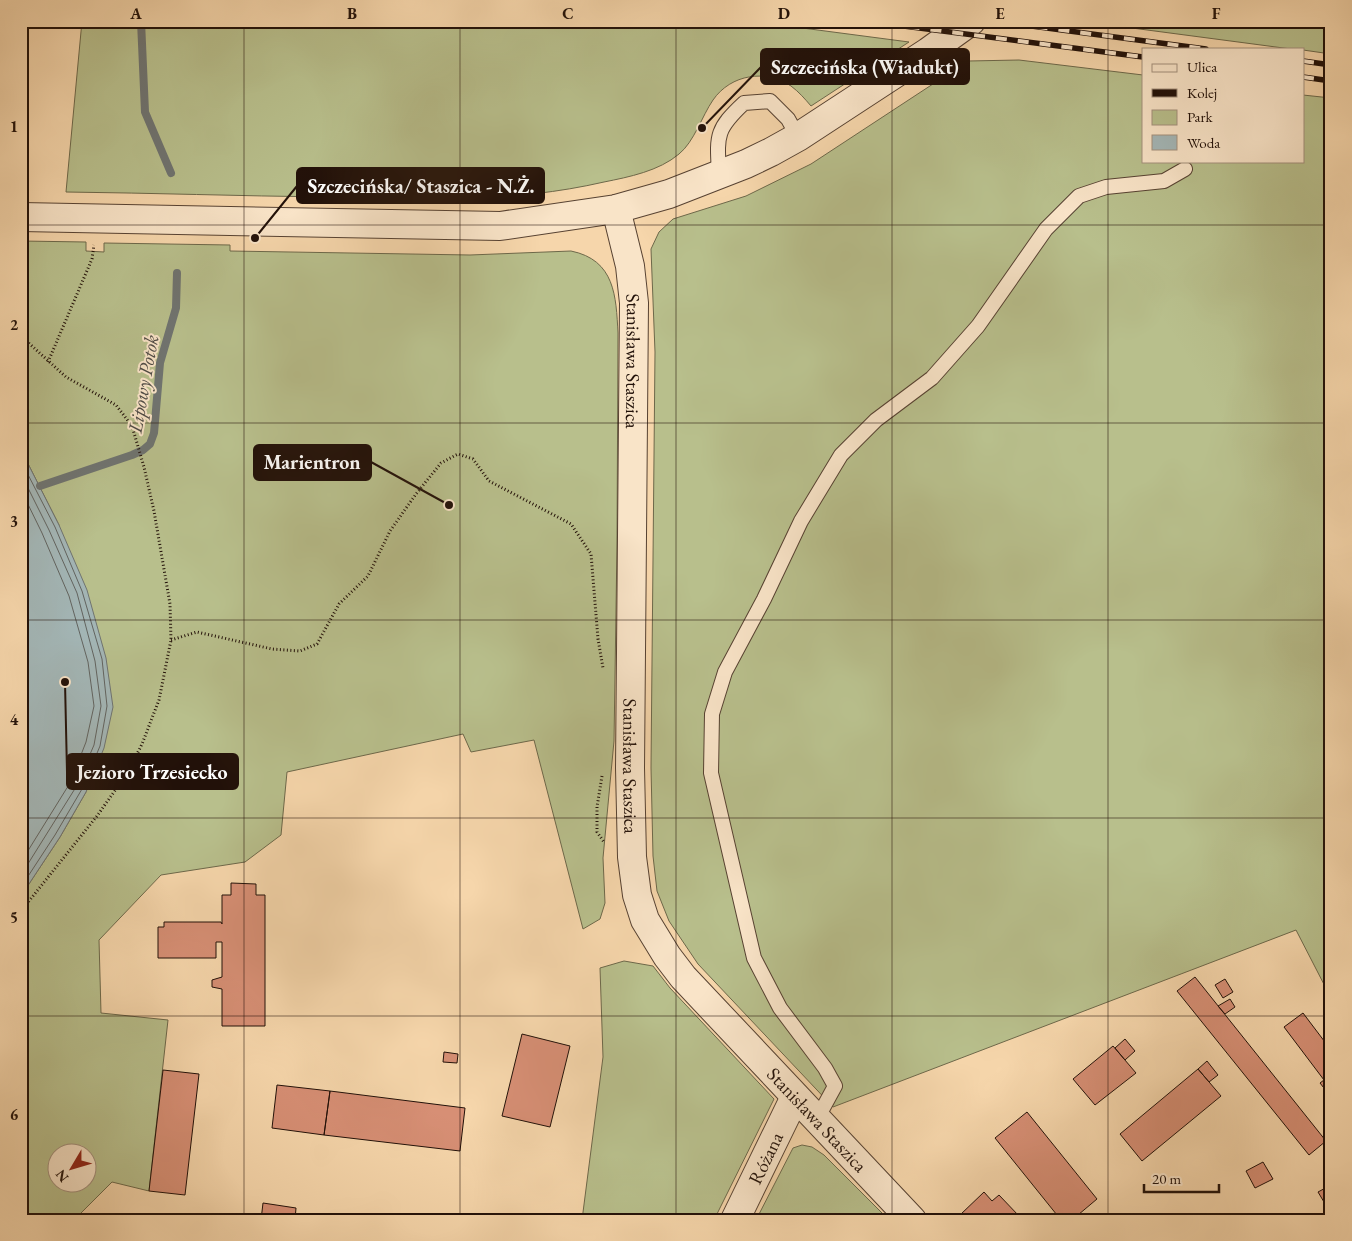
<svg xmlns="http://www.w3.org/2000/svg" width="1352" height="1241" viewBox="0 0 1352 1241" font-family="'EB Garamond',serif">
<rect width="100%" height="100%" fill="#f6d6ab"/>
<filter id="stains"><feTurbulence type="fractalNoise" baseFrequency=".004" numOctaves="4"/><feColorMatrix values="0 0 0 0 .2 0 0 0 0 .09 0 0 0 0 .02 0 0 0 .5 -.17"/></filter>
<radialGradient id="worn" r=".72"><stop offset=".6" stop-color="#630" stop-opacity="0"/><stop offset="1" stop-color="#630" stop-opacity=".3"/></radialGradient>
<path fill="#b8bf8c" stroke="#6d684a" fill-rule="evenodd" d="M82,21H749L909,42L811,106C805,99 799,92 791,86C766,69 731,74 713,100C702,116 694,142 679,154C659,171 629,177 604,182C513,203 420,200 327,197C240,196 153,193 66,192Z
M1079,21H1331V54L1303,50V49H1291Z
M1019,60L1143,75V161H1303V95L1331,98V998L1296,930L833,1107L698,964L669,921L657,891L653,856L651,768L655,352L651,249L659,232L673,219L746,196L811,164L968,61Z
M21,241L86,242V251L104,252V243L230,245V251L470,255L571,251C615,260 616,296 618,333L617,544L614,741L603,858L605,903L600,919L583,929L534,740L471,752L463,734L287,772L281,835L245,862L161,875L99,940L101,1013L168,1020L149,1191L112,1182L74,1220H21V896L60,837L86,792L59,525L21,450ZM58,1154H88V1184H58Z
M624,961L653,966L670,988L774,1099L714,1220H582L603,1057L600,968Z
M802,1145L812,1147L824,1155L889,1220H756L793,1148Z"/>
<path fill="#a3b6b6" stroke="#6f7471" d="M21,450L59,525L87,590L106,658L113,707L104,748L86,792L60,837L21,896Z"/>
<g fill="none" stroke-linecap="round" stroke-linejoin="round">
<path stroke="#626460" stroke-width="1" d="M21,461L55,527L82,591L102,659L107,706L100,746L82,789L55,835L21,887
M21,474L49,530L77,593L95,661L101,706L94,745L76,787L21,875
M21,490L42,533L69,596L88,662L94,706L86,742L70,783L21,862"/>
<path stroke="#6f7471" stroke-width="8" d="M141,21L145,112L171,173
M40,486L132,455L143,450L150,444L154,433L160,363L176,308L177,273"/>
</g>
<path fill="#d78f75" stroke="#221109" d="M231,883L256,884V895H265V1026H222V989L212,987V980L222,977V942H216V958H158V927H164V922H221L222,924V895H231Z
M1195,977L1326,1141L1309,1155L1177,991Z
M1225,979L1233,992L1223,998L1215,985Z
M1230,999L1235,1007L1225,1014L1218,1006Z
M1303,1013L1331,1050V1097L1320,1083L1324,1080L1284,1027Z
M522,1034L570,1046L550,1127L502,1116Z
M1125,1039L1135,1051L1125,1060L1115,1048Z
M1113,1046L1136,1073L1095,1105L1073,1079Z
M444,1052L458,1054L457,1063L443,1062Z
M1207,1061L1218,1075L1209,1082L1198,1069Z
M1198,1069L1221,1096L1142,1161L1120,1134Z
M163,1070L199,1074L185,1195L149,1191Z
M277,1085L330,1091L324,1135L272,1128Z
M330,1091L465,1108L460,1151L324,1135Z
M1027,1112L1097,1199L1072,1220H1061L995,1138Z
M1263,1162L1273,1179L1255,1188L1246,1171Z
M1331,1185V1211L1330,1212L1318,1192Z
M984,1192L992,1201L999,1195L1019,1216L1015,1220H964L960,1215Z
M263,1203L296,1208L295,1220H261Z"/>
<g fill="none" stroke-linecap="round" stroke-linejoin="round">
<defs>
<path id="service" d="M719,174C717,136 715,130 744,103L770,101L788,119L798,137
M814,1117L823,1108L835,1086L825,1068L780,1008L754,958L711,773L712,714L725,672L764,599L801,521L841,455L876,420L932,378L978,326L1046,229L1079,196L1106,187L1164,181L1185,169"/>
<g id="minor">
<path id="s1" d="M616,209L630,266L634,303L630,768L632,857L637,895L645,920L667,956L683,977L912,1220"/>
<path id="s2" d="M735,1220L795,1097"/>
</g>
<path id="tertiary" d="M21,217L500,226L616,209L669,194L746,164L771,152L798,137L928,52L971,21"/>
</defs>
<use href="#service" stroke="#574232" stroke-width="16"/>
<use href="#minor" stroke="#574232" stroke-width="30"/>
<use href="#tertiary" stroke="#574232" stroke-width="30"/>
<path stroke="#221109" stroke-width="3" stroke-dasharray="1 2.5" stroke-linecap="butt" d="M21,336L66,377L116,405L132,426L144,467L154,511L170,604L171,640L159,700L142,744L128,772L97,816L21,911
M48,362L92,259L94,245
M171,640L197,632L272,649L300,651L317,644L339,604L368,576L390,531L416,494L441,463L458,454L473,459L489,481L571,524L591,554L598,639L603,668
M602,776L597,807V832L604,842"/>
<use href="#service" stroke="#f9e4c8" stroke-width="14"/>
<use href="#minor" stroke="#f9e4c8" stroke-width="28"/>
<use href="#tertiary" stroke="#f9e4c8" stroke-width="28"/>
<defs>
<path id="rail" d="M865,21L1143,57
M993,21L1206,49
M1303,61L1331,65
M1303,77L1331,81"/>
</defs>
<use href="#rail" stroke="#221109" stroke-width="5.5"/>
<use href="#rail" stroke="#f9e4c8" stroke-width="4" stroke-dasharray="11" stroke-linecap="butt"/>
</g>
<path fill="none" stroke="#221109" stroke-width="1" stroke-opacity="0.55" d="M244,21V1220M460,21V1220M676,21V1220M892,21V1220M1108,21V1220M21,225H1331M21,423H1331M21,620H1331M21,818H1331M21,1016H1331"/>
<g text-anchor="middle" stroke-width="4" stroke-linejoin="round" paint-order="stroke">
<g font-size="19" fill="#221109" stroke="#f9e4c8">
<text dy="7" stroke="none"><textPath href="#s1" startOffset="154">Stanisława Staszica</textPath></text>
<text dy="7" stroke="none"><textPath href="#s1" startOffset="559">Stanisława Staszica</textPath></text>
<text dy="7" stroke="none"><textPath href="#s1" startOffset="979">Stanisława Staszica</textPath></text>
<text dy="7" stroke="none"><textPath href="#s2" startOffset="69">Różana</textPath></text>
</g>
<g font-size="20" font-style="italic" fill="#4f4b46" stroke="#f9e4c8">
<text transform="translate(143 384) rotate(-80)" y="7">Lipowy Potok</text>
</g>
</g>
<path fill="none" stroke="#221109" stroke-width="2" d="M702 128L761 67M255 238L297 186M449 505L371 462M65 682L67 772"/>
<g fill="#221109" stroke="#f9e4c8" stroke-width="2">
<circle cx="702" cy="128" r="5"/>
<circle cx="255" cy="238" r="5"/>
<circle cx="449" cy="505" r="5"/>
<circle cx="65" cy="682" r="5"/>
</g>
<g fill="#221109" stroke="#221109" stroke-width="2">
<rect x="761" y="49" width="208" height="35" rx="5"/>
<rect x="297" y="168" width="247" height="35" rx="5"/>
<rect x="254" y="445" width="117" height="35" rx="5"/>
<rect x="67" y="754" width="171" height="35" rx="5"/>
</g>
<g font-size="20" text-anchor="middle" font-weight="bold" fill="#fff">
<text x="865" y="74">Szczecińska (Wiadukt)</text>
<text x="421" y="193">Szczecińska/ Staszica - N.Ż.</text>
<text x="312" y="469">Marientron</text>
<text x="152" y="779">Jezioro Trzesiecko</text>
</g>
<rect width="1352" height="1241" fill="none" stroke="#f6d6ab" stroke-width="55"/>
<rect x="1142" y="48" width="162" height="115" fill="#f9e4c8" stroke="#a3907c"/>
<rect x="1152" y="64" width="25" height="8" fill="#f9e4c8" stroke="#a3907c"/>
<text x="1187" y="72" font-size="15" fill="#221109">Ulica</text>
<rect x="1152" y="89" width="25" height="8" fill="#221109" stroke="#a3907c"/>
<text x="1187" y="98" font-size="15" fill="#221109">Kolej</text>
<rect x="1152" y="110" width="25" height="15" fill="#b8bf8c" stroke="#a3907c"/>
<text x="1187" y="122" font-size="15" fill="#221109">Park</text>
<rect x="1152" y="135" width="25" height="15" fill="#a3b6b6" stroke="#a3907c"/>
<text x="1187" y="148" font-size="15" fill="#221109">Woda</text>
<g transform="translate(72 1168) rotate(232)"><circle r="24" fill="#f9e4c8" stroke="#a3907c"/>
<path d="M0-4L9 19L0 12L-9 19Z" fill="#8f2418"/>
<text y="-8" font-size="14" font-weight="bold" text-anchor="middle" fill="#221109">N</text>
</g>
<path d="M1144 1184v8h75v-8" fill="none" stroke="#221109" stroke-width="2.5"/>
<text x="1152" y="1184" font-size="15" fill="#221109" stroke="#f9e4c8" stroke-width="4" paint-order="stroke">20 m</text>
<rect x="28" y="28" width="1296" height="1186" fill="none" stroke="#221109" stroke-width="2"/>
<g font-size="16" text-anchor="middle" font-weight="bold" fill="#221109">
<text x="136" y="19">A</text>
<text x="352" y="19">B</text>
<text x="568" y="19">C</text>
<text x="784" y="19">D</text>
<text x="1000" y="19">E</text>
<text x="1216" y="19">F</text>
<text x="14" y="132">1</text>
<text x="14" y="330">2</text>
<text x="14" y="527">3</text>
<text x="14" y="725">4</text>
<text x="14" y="923">5</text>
<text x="14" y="1120">6</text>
</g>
<rect width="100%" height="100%" filter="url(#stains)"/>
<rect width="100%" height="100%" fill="url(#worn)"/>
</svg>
